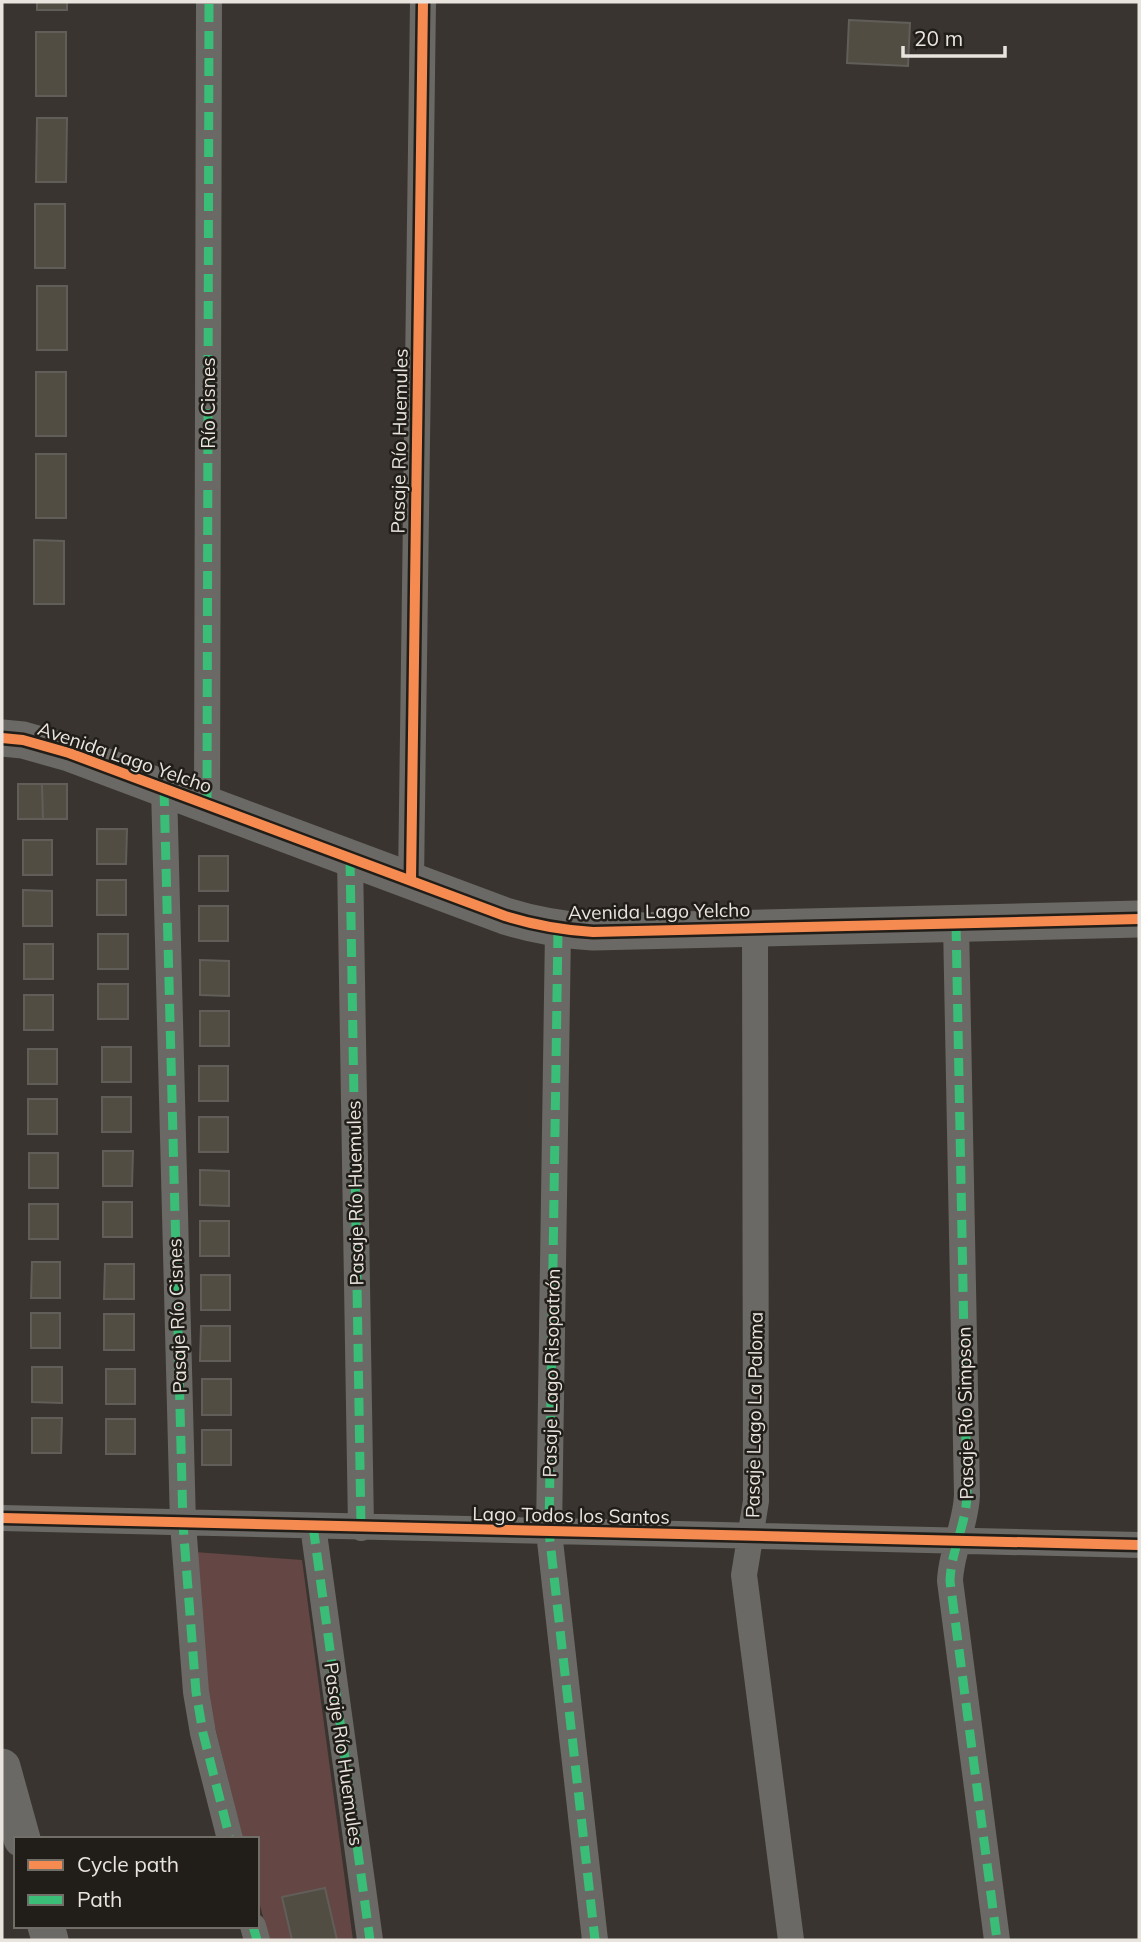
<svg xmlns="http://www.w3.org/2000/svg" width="1141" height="1942" viewBox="0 0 1141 1942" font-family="Mulish,sans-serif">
<rect width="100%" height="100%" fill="#39342f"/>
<path fill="#644644" d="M195,1552L302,1560L353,1940H269L257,1894V1839H243L203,1679Z"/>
<path fill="#514d42" stroke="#615e59" stroke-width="2" d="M37,2H67V10H37Z
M849,20L910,23L908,66L847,63Z
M36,32H66V96H36Z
M37,118H67L66,182H36Z
M35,204H65V268H35Z
M37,286H67V350H37Z
M36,372H66V436H36Z
M36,454H66V518H36Z
M34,540L64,541V604H34Z
M18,784H42L43,819H18Z
M42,784H67V819H43Z
M97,829H127L126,864H97Z
M23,840H52V875H23Z
M199,856H228V891H199Z
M97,880H126V915H97Z
M23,890L52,891V926H23Z
M199,906H228V941H199Z
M98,934H128V969H98Z
M24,944H53V979H24Z
M200,960L229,961V996L200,995Z
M98,984H128V1019H98Z
M24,995H53V1030H24Z
M200,1011H229V1046H200Z
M102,1047H131V1082H102Z
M28,1049H57V1084H28Z
M199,1066H228V1101H199Z
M102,1097H131V1132H102Z
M28,1099H57V1134H28Z
M199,1117H228V1152H199Z
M103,1151H133L132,1186H103Z
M29,1153H58V1188H29Z
M200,1170L229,1171V1206L200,1205Z
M103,1202H132V1237H103Z
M29,1204H58V1239H29Z
M200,1221H229V1256H200Z
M32,1262H60V1298H31Z
M105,1264H134V1299H104Z
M201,1275H230V1310H201Z
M31,1313H60V1348H31Z
M104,1314H134V1350H104Z
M201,1326H230V1361H200Z
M32,1367H62V1403L32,1402Z
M106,1369H135V1404H106Z
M202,1379H231V1415H202Z
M32,1418H62L61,1453H32Z
M106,1419H135V1454H106Z
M202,1430H231V1465H202Z
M325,1888L337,1940H292L282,1897Z"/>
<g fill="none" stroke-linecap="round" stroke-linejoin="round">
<path stroke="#6b6965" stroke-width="26" d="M164,788L183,1524L196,1692L203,1733L230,1839
M207,805L209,2
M350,858L361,1528
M411,881L423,2
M956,923L967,1495C966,1525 951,1551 950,1581L997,1940
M755,928L756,1501L744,1575L791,1940
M558,930L549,1532L595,1940
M2,1518L1139,1545
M313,1526L370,1940
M253,1926L257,1940"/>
<path stroke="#6b6965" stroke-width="37" d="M2,738L23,740L69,753L505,916C534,925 562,930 593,932L1139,919
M2,1767L22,1839
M46,1926L50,1940"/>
<path stroke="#3abd76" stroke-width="9" stroke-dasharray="18 9" stroke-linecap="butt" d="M164,788L183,1524L196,1692L203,1733L230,1839
M207,805L209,2
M350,858L361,1528
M956,923L967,1495C966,1525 951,1551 950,1581L997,1940
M558,930L549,1532L595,1940
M313,1526L370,1940
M253,1926L257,1940"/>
<defs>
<path id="cycleway" d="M2,738L23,740L69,753L505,916C534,925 562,930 593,932L1139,919
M411,881L423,2
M2,1518L1139,1545"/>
</defs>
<use href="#cycleway" stroke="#211d18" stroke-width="15"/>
<use href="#cycleway" stroke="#f68b52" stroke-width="10"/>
</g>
<g text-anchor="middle" stroke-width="5" stroke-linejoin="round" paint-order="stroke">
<g font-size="19" fill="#e9e4de" stroke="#211d18">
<text transform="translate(208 403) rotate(-90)" y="7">Río Cisnes</text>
<text transform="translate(399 441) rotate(-89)" y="7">Pasaje Río Huemules</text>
<text transform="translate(125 757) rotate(19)" y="7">Avenida Lago Yelcho</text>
<text transform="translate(659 911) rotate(-1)" y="7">Avenida Lago Yelcho</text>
<text transform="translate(355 1193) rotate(-91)" y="7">Pasaje Río Huemules</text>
<text transform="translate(177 1316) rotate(-92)" y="7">Pasaje Río Cisnes</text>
<text transform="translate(551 1373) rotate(-89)" y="7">Pasaje Lago Risopatrón</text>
<text transform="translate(965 1413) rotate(-91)" y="7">Pasaje Río Simpson</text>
<text transform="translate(754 1415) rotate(-89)" y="7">Pasaje Lago La Paloma</text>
<text transform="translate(571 1515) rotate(1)" y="7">Lago Todos los Santos</text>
<text transform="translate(344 1754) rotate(82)" y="7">Pasaje Río Huemules</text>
</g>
</g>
<rect width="1141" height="1942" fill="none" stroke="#e9e4de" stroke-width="7"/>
<rect x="14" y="1837" width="245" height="91" fill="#211d18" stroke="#716d67" stroke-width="2"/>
<rect x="28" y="1860" width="35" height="10" fill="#f68b52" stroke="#716d67" stroke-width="2"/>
<text x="77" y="1872" font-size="21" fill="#e9e4de">Cycle path</text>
<rect x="28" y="1895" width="35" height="10" fill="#3abd76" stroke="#716d67" stroke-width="2"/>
<text x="77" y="1907" font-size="21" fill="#e9e4de">Path</text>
<path d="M903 46v10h102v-10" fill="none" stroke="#e9e4de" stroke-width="3.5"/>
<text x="914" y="46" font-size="21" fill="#e9e4de" stroke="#211d18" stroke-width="5" paint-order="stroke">20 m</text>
</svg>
